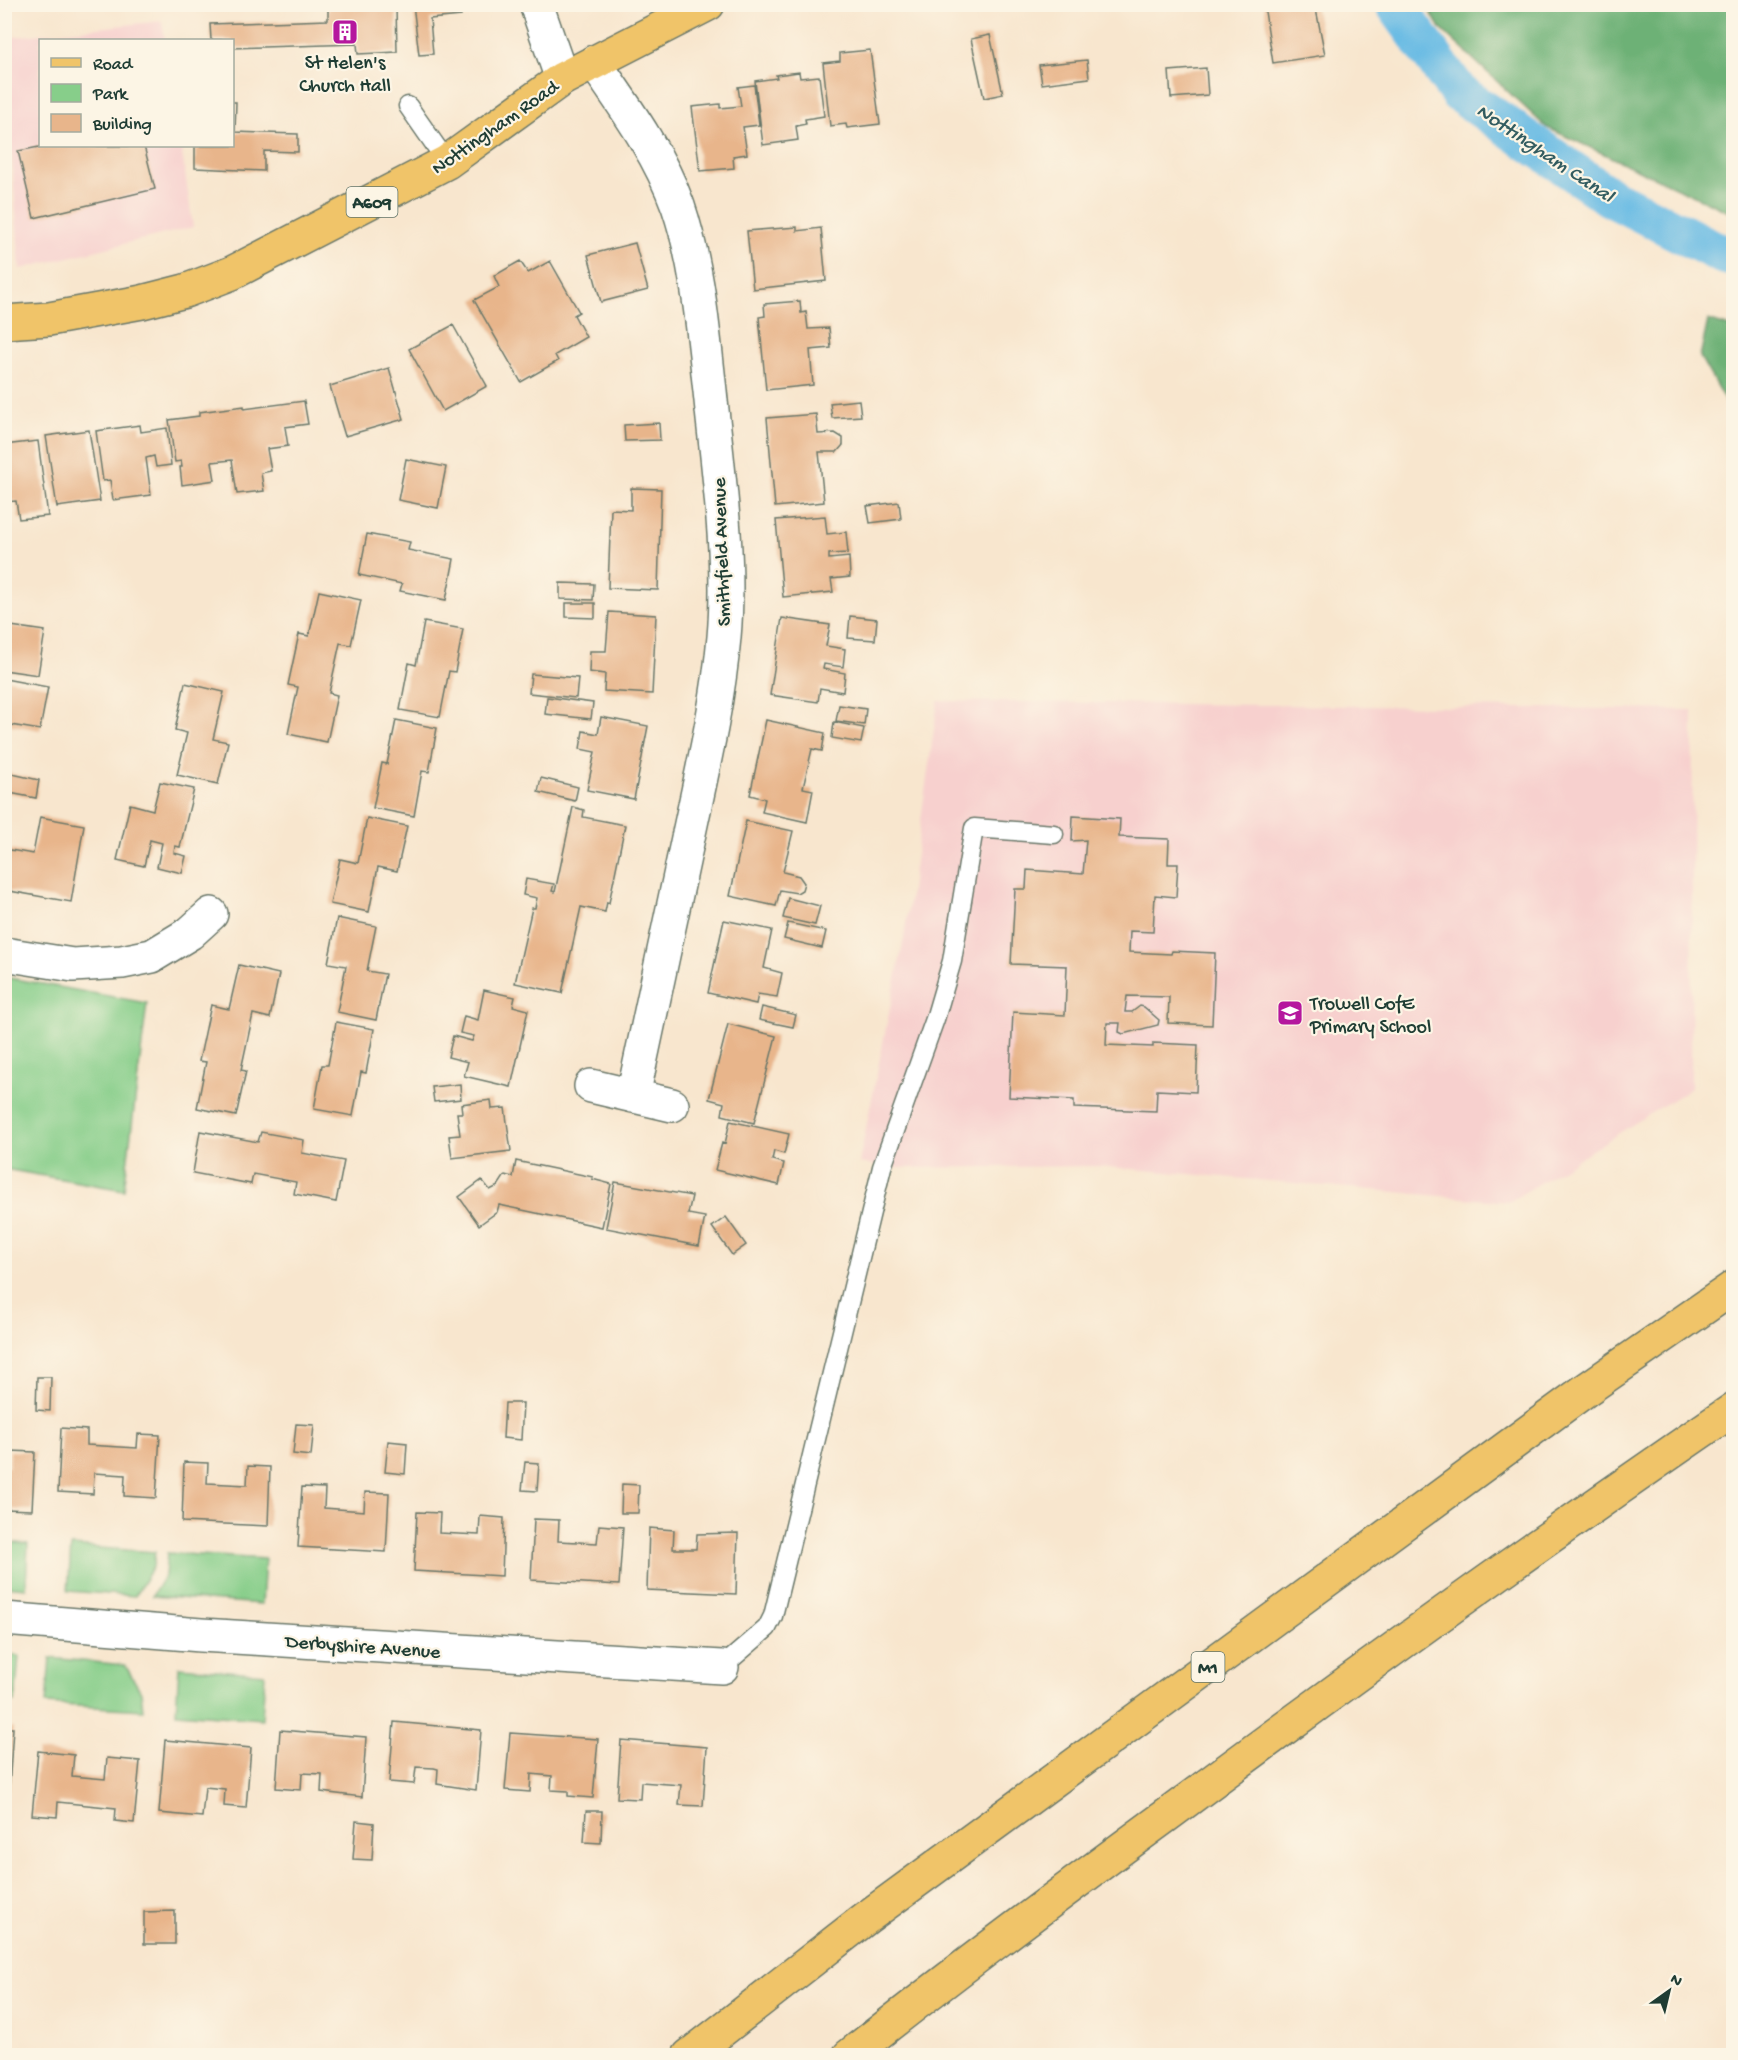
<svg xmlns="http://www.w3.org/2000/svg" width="1738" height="2060" viewBox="0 0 1738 2060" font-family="'Gochi Hand',sans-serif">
<rect width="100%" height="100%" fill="#fcf5e5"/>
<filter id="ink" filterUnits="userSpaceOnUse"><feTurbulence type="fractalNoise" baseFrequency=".0167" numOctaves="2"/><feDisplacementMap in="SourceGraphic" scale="12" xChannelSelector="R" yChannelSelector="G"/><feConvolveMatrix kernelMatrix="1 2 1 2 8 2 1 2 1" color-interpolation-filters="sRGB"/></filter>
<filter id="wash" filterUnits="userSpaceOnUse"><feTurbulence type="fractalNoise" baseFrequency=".008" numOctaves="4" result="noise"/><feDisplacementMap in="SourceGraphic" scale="24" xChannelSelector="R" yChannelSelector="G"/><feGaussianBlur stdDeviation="1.35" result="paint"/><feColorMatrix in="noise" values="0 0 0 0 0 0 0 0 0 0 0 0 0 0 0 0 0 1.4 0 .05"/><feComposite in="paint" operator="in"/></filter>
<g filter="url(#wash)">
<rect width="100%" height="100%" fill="#f8e6ce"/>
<path fill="#f7d0ce" d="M162,21L165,40H40V146H181L193,227L20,269L5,63L4,38Z
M938,701L1693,710L1691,1088L1509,1202L1098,1166L894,1168L859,1163L904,938Z"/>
<path fill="#87ce8a" stroke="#53865f" stroke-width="1.5" d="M4,977L147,1003L124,1190L5,1169Z
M4,1542L28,1544L26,1588L5,1586Z
M71,1546L155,1552L153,1567L135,1596L68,1591Z
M167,1553L265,1559L262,1604L152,1596L165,1575Z
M5,1655L19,1656L15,1702L5,1701Z
M50,1658L125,1665L141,1692L143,1710L46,1704Z
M179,1667L265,1674L262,1719L176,1713Z"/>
<path fill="#6db176" stroke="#467755" stroke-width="1.5" d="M1426,5H1733V214L1546,127L1440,28Z
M1708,320L1733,328V415L1700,357Z"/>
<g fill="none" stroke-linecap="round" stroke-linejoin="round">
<path stroke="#69bbe4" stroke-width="40" d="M1395,4L1459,93L1610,197L1722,254L1734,257"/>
</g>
<g id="blocks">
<path fill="#e8b58b" d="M413,4H460L461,16L430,19L433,54L419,55Z
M1266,4H1315L1325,55L1273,63L1264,5Z
M328,5L396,6L397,52L358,54L357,44L232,48V40H211L210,24L328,20Z
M990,35L1003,94L984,98L971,39Z
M870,50L880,124L847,128L846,124L830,126L823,63L840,61V53Z
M1087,60L1089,78L1042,84L1039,65Z
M1206,68L1208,95L1171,98L1169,71Z
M799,72L800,78L819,76L824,116L805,119L806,124L796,126L798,140L763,145L755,81L777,78L776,75Z
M754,85L759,125L743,127L747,154L733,156L734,168L700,171L692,107L720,104V108L741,106L738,87Z
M232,102H236L235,132L298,134V152L264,151V171L195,168V146H232Z
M44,146H144L155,189L34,218L18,151Z
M797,227V231L821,228L826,281L753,289L747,231Z
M635,243L648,290L601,302L588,255Z
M520,261L528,273L550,261L579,312L574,315L586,337L555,355L558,361L521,382L474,300L499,287L494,276Z
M800,301L801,313L806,312L808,329L829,328L831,348L810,350L813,385L766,390L759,317L765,316L764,304Z
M453,325L487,386L443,411L409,349Z
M389,368L404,419L345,436L330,386Z
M859,400L861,416L832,418L830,403Z
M304,401L308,424L285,427L288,446L267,449L271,471L261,473L264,491L237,494L232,460L212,462L215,480L182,485L180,467H182L181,461L175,462L169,420L199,416V412L244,406V409Z
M816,414L818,434L835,433L843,438V445L837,452H819L824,502L775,507L767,418Z
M659,423L660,440L625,441L624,425Z
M140,425L141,432L167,428L171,465L156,467L154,456L146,458L151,495L113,500L110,480L103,481L96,431Z
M89,430L100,501L57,507L46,436Z
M38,441L48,516L19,519L16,501L4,502V445Z
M406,459L446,467L438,508L398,500Z
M631,488L661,489L658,590L608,588L611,509L631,510Z
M899,502L901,519L870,523L867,506Z
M825,516L827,534L846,532L848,553L829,554V559L849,557L850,577L831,579L833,592L783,597L776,520Z
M367,534L410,542L408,550L454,559L446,600L400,591L402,584L359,575Z
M560,583L594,584L593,600L560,599Z
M319,591L361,600L351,645L340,643L329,693L337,695L327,742L288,734L298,687L288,685L299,634L309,636Z
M566,603H595V618L566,617Z
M609,612L656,615L652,694L604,691L605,674L589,672L590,651H606Z
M850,616L877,619L875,640L848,638Z
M782,618L830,625L826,646L845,649L843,667L824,664L823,669L845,673L843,692L820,688L818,702L770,695Z
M424,622L463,629L455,672L449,671L440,717L400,710L409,663L416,665Z
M4,625L45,631L38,675L4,670Z
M531,674L578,678L576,698L529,693Z
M5,679L48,687L40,730L5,724Z
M185,683L224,692L213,739L228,742L218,784L177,775L187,733L175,730Z
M547,697L593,703L591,719L545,714Z
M839,705L866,709L864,725L836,721Z
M601,717L648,726L634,799L587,790L595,752L580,749L583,731L598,734Z
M396,720L437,728L429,772L422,771L414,816L373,808L382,763L387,764Z
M766,720L825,733L822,751L812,749L803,788L813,790L807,822L762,812L765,799L750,795Z
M834,722L864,728L861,743L832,738Z
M8,773L39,780L36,798L4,792Z
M541,778L578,787L575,801L538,792Z
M160,782L194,789L180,847L175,846L174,853L186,856L182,873L157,867L162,843L150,840L144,866L117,860L130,804L153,810Z
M573,807L584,810L583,817L625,825L609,903L607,902L605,912L581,907L562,993L515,983L532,908H535L537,898L523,895L526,879L554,884L552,891L555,892Z
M1073,816L1120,819L1119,837L1169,839L1168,864H1178L1176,897L1155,895L1153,932L1130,931L1129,952L1171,954L1172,951L1215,953L1212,1025L1168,1023L1169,997L1127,996L1125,1012H1132L1140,1006L1144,1007L1159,1020L1158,1025L1123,1034L1119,1032L1120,1023H1107L1106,1045L1153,1047V1043L1198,1045L1196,1092L1157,1090L1156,1111L1074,1108V1100L1009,1097L1013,1012L1065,1015L1067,966L1011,964L1015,889H1026L1027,870L1083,874L1086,840L1072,841Z
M40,817L84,825L71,902L4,890V849L33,854Z
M367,818L407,826L397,871L378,867L369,912L330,904L340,859L358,863Z
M746,821L793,831L783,872L799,876L804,883L802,890L797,893L780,890L776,906L730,896Z
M788,898L820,906L815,925L783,918Z
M337,918L376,926L367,971L385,974L376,1020L337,1012L346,966L328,963Z
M724,920L772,930L764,968L782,973L777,997L758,994L756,1004L708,993Z
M788,923L826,931L822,948L784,939Z
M239,965L279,974L270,1018L253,1014L241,1070L246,1071L236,1116L197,1108L206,1062L199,1061L211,1005L229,1009Z
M484,990L515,997L513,1006L528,1010L511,1087L464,1076L468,1062L448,1057L453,1036L472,1041L474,1036L460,1033L464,1016L478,1020Z
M762,1007L796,1015L793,1027L759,1020Z
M336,1022L374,1029L366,1073L361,1072L353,1116L314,1109L322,1065H328Z
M728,1024L776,1036L754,1123L722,1115L724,1103L709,1099Z
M460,1084L461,1099L434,1102L432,1087Z
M491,1100L492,1109L505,1108L511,1151L452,1158L449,1136L460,1135L457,1113H462L461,1104Z
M730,1121L789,1134L784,1154L774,1151L772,1160L784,1163L779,1185L715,1170L722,1143L725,1144Z
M200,1131L258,1142L261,1132L304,1140L302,1153L344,1161L336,1202L294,1194L296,1182L253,1174L251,1184L193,1173Z
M516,1161L593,1177L592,1179L611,1184L602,1227L499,1205L497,1212L479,1225L459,1197L482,1180L490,1190L498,1186L505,1175L513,1177Z
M615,1182L692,1196L688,1214L705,1217L699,1246L606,1228Z
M726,1217L746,1245L732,1255L712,1227Z
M37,1377H51L50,1411L36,1410Z
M505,1403H523L521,1440L503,1438Z
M296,1424L314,1425L311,1456L293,1454Z
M61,1428L87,1430V1445L137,1448L138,1434L160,1435L156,1498L124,1496L125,1475L94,1473L93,1494L58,1492Z
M388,1441L407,1443L405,1474L385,1472Z
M10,1451L35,1452L32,1510L4,1509V1467H9Z
M184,1462L208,1463L207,1483L247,1485L248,1466L270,1467L268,1526L182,1522Z
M525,1462L539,1463L537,1491L522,1490Z
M622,1484L639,1485L638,1513H621Z
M302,1487L325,1488L324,1508L364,1511L365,1492L389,1493L386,1552L298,1547Z
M417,1512L440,1513L439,1533L479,1535L480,1516L504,1518L502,1576L414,1571Z
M534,1519L559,1520L558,1541L597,1543L599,1525L623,1527L619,1585L531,1580Z
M649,1528L674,1530L673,1549H696L697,1534L738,1533L736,1594L647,1590Z
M394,1722L481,1730L476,1790L437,1784L438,1769L434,1768L416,1767L414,1784L389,1782Z
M4,1728H13L9,1789L4,1788Z
M280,1730L366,1737L362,1797L321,1792L322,1774L302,1773L301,1790L276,1788Z
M510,1733L598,1739L593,1798L568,1796V1791L551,1790L552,1776L531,1774L530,1792L505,1790Z
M165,1740L251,1748L246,1808L224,1806L225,1789L205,1787L202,1817L159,1813Z
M621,1740L707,1747L703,1806L679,1805L681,1785L641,1782L640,1799L617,1798Z
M38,1751L74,1755L72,1776L105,1779L107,1758L140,1761L134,1823L115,1821L116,1808L58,1802L57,1817L32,1815Z
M586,1811H602L601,1843L584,1842Z
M356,1821L374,1823L372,1860L353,1859Z
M175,1911V1944H144V1912Z"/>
</g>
</g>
<g filter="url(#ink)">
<use href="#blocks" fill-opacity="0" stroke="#6b786a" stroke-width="1.5"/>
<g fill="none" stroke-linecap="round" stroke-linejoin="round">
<defs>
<path id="service" d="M408,106L447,162
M722,1667L767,1628L773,1616L882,1167L935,1019L952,961L974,828L1054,834"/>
<path id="minor" d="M536,4L562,79
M594,62C625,107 659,153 678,206C698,265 703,329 710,391C718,470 731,558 724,637C718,705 702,772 688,838C670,924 651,1010 633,1096
M4,954L73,965L122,962L152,956L190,933L211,914
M591,1086L672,1105
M4,1619L201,1635L722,1667"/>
<path id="primary" d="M4,322L49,319L142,302L185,291L232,273L447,162L562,79L708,4"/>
<path id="motorway" d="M689,2056L866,1918L1587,1389L1734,1287
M849,2056C956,1971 1065,1890 1174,1810C1358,1673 1544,1539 1734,1409"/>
</defs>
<use href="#service" stroke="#6b786a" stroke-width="21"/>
<use href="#minor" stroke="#6b786a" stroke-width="36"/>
<use href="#primary" stroke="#6b786a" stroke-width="36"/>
<use href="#motorway" stroke="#6b786a" stroke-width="36"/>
<use href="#service" stroke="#fff" stroke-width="18"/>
<use href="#minor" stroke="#fff" stroke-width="33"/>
<use href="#primary" stroke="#f0c469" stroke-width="33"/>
<use href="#motorway" stroke="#f0c469" stroke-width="33"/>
</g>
</g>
<defs>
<symbol id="building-square" viewBox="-11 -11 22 22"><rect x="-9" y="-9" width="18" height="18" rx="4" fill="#b5179e" stroke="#fcf5e5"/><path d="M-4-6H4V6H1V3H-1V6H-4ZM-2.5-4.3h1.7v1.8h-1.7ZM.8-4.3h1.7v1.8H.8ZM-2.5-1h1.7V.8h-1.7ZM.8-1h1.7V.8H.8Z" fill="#fff"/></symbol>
<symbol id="school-square" viewBox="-11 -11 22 22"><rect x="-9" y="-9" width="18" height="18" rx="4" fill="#b5179e" stroke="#fcf5e5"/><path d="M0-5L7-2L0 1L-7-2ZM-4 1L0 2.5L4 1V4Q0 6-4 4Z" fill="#fff"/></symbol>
</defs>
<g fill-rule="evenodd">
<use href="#building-square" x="330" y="17" width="30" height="30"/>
<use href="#school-square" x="1275" y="998" width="30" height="30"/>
</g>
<g text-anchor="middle" stroke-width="4.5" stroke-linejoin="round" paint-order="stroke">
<g fill="#fcf5e5" stroke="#617469" stroke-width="1.5">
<rect x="346.5" y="187" width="51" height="30" rx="4.5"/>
<rect x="1191.5" y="1652" width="33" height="30" rx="4.5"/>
</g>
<g font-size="18" font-weight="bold" fill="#1f3d34">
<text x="372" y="208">A609</text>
<text x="1208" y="1673">M1</text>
</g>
<g font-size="20" fill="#1f3d34" stroke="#fcf5e5">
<text x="345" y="68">St Helen's<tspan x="345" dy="23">Church Hall</tspan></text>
<text x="1310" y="1009" text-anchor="start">Trowell CofE<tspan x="1310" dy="23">Primary School</tspan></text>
</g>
<g font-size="20" fill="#1f3d34" stroke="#fcf5e5">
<text transform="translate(494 126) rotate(-35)" y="7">Nottingham Road</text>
<text transform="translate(720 552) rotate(-92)" y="7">Smithfield Avenue</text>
<text transform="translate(363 1645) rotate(4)" y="7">Derbyshire Avenue</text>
</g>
<g font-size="21" font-style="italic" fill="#325c60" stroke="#fcf5e5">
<text transform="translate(1546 152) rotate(34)" y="7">Nottingham Canal</text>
</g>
</g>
<rect width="1738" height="2060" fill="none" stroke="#fcf5e5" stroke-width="24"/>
<rect x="39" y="39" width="195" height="108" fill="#fcf5e5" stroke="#a4ab9e" stroke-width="1.5"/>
<rect x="51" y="58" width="30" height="9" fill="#f0c469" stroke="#a4ab9e" stroke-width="1.5"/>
<text x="93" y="69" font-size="18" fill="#1f3d34">Road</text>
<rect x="51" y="84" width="30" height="18" fill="#87ce8a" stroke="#a4ab9e" stroke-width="1.5"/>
<text x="93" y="99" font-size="18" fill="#1f3d34">Park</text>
<rect x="51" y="114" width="30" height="18" fill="#e8b58b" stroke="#a4ab9e" stroke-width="1.5"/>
<text x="93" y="129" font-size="18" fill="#1f3d34">Building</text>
<g transform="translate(1669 1991) rotate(34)" stroke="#fcf5e5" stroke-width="4.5" paint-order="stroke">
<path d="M0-4.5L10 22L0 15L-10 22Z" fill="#1f3d34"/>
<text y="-9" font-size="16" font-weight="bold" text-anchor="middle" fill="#1f3d34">N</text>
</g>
</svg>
